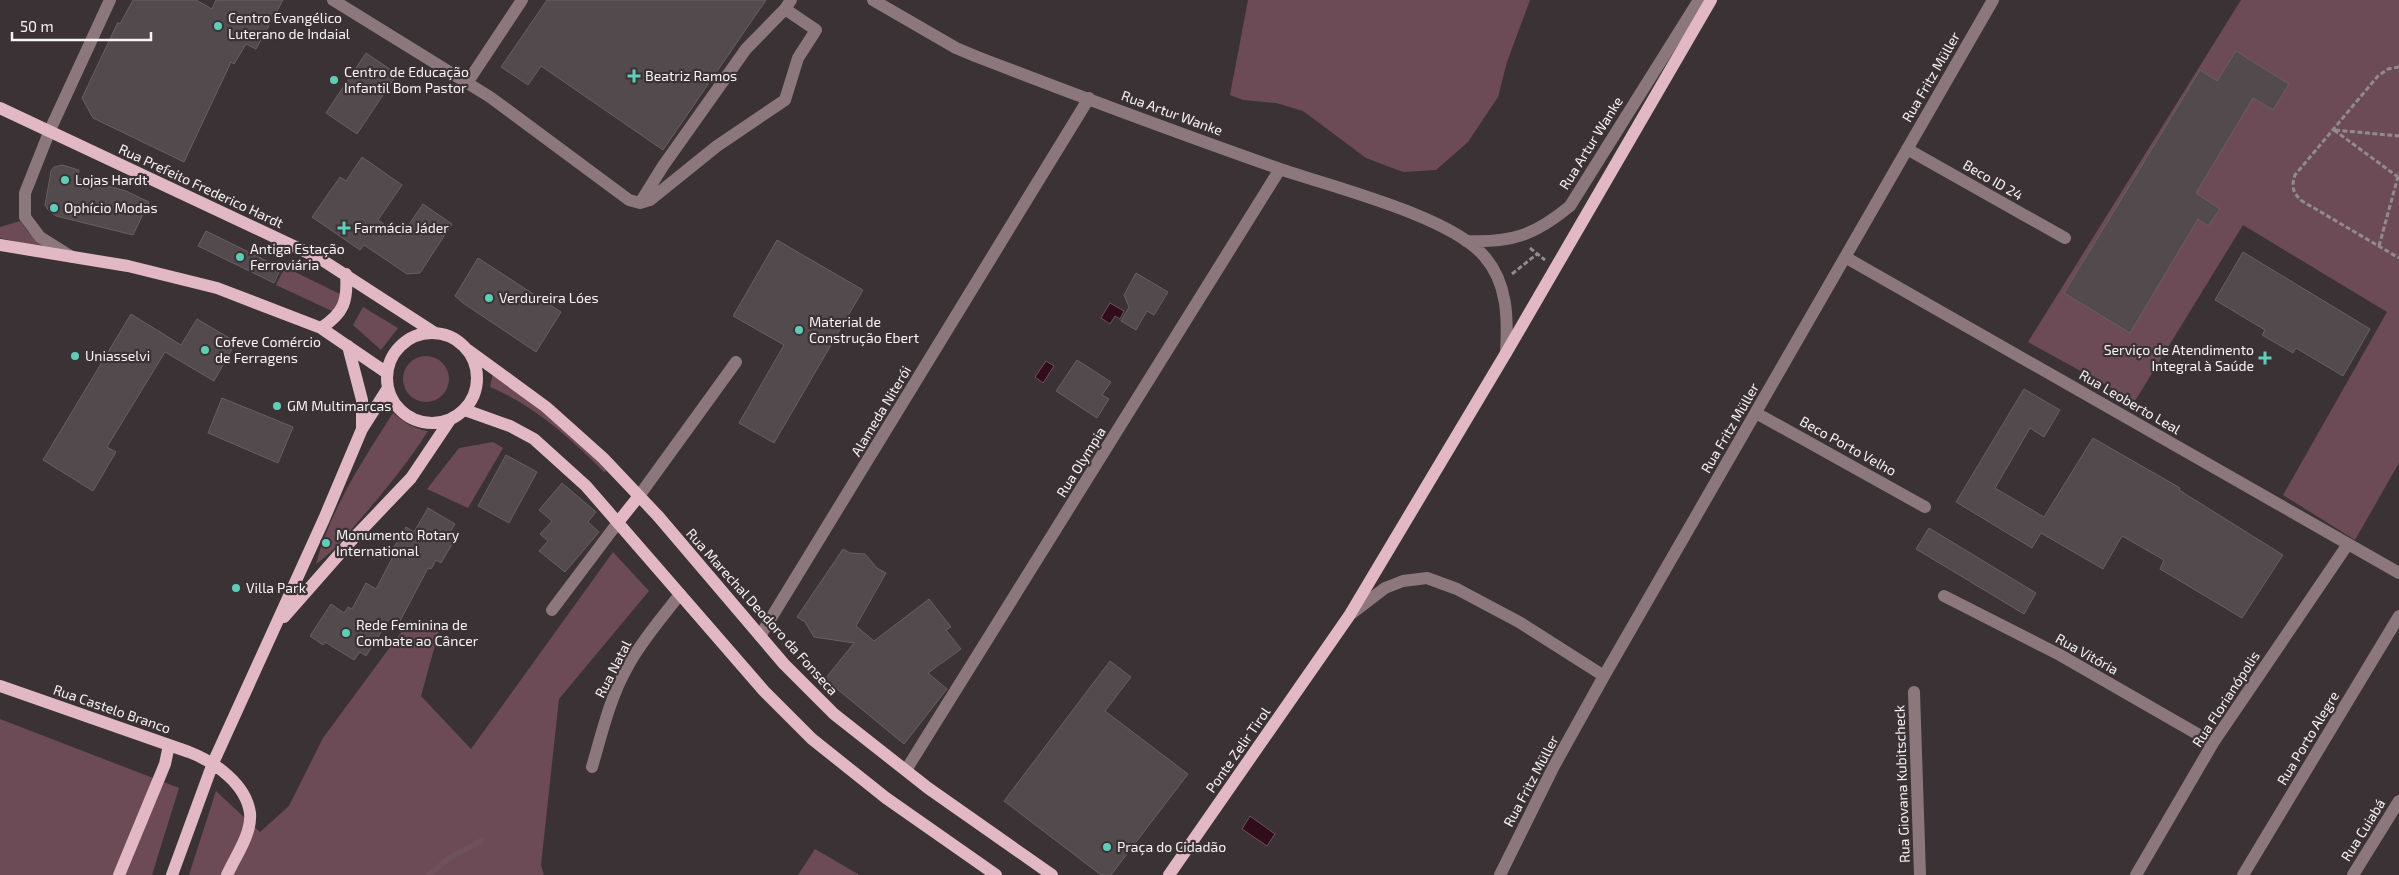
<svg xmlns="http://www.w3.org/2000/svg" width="2399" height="875" viewBox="0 0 2399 875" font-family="'Exo 2',sans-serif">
<rect width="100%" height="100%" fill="#3a3235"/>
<path fill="#6d4b56" d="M1248,0H1530L1507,62L1498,97L1468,142L1436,170L1403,172L1366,158L1303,111L1276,103L1243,100L1230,95Z
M2241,0H2399V463L2355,540L2283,495L2387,312L2243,225L2135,401L2028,342Z
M20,221L28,232L51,249L0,238V227Z
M285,267L340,294V305L332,311L276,285Z
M363,307L398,328L381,350L353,325Z
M403 379a23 23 0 1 1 46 0a23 23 0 1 1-46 0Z
M493,373L576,438L607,471L604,472C570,438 535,406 490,387Z
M393,413C403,422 414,429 428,431C407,464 383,493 357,523C344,538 332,553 316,564C330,510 363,460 393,413Z
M493,442L503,448L468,508L427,489L459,448Z
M613,552L649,591L559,699L541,865L544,875H189L216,791L260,832L289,806L323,738L410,620L439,631L421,696L471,749Z
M0,719L179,788L152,875H0Z
M815,849L858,874V875H798Z"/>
<path fill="#310d1b" stroke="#6d525c" d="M1110,303L1124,311L1120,319L1115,316L1110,324L1101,318Z
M1046,361L1054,366L1043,383L1035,377Z
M1250,816L1275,834L1267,846L1242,829Z"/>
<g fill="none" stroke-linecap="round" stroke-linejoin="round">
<path stroke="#6d525c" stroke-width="5.5" d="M429,875L449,858L481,841"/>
</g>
<path fill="#534a4d" stroke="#685f62" d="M133,0H196L212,9L216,0H283L256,49L246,44L234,64L231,62L184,162L93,118L82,98L118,22L120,24Z
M547,0H766L663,150L541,66L528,85L501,67Z
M2236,51L2289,84L2273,110L2253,98L2196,193L2220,209L2208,226L2198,219L2130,333L2064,293L2200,70L2217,81Z
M366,53L397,74L357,134L326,113Z
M362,157L402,185L378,220L401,236L423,204L452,224L420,273L407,274L364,245L360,250L312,217L340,177L346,181Z
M62,165L79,170L78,178L126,191L149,202L133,235L56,216L49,211L45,205L51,171L54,167Z
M206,231L281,268L274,283L198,246Z
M777,240L863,290L774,443L739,423L784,345L733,316Z
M2243,252L2370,329L2343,376L2296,348L2293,353L2262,335L2265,330L2215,300Z
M478,258L561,312L536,352L463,303L455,296Z
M1136,273L1168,292L1154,315L1147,311L1136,330L1121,321L1129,307L1124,295Z
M131,314L181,345L197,319L236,342L214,381L165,352L107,447L116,452L93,491L43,460Z
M1077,360L1111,382L1102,395L1109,399L1097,418L1056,391Z
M2024,389L2060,410L2044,437L2030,428L1995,488L2044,517L2093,438L2180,488L2179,490L2283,555L2242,618L2160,569L2164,560L2122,536L2103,569L2041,533L2032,548L1956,502Z
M222,398L293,427L278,463L208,433Z
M506,455L537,472L509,523L478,506Z
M562,483L596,512L588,522L599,532L565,572L539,551L548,541L540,534L552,521L539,510Z
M428,508L455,524L451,531L458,534L441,563L436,560L431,569L428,568L399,623L390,618L366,656L360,652L354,660L325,642L323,645L310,636L331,604L344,613L348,607L352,609L366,583L376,589L397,549L394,547L406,527L414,532Z
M1929,528L2036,593L2024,614L1916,549Z
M843,549L850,553L865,554L877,568L886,573L856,626L874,641L929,599L951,627L946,630L961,649L928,673L947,689L904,744L825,679L854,643L814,637L805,622L797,617Z
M1110,661L1131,677L1105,711L1188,774L1111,875H1101L1004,801Z"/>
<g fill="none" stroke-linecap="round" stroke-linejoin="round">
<path stroke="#918b8d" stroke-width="3" stroke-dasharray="5 2.5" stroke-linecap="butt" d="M2399,67L2388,69L2378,76L2295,175C2291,187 2293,193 2302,201L2399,258
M2334,130L2398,177
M2335,130L2399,136
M2379,246L2399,173
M1530,248L1545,260
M1512,274L1537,254"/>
<path stroke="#8c777d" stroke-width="12" d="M333,0L490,97L629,200L640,203L650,200L717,146L785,100L798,58L816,30L785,9L791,0
M873,0L956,48L975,56C1076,95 1178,133 1280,169C1332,187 1450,216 1484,256C1508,283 1508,319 1506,353
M467,83L522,0
M1907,149L2065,238
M640,203L663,166L746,49L785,9
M1466,241C1512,243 1535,235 1570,206L1699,0
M72,257L40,237L25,217V193L50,130L110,0
M1845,257L2399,573
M1756,413L1925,507
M639,496L736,362
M1944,596L2060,655L2213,743
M552,610L619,521
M1351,614L1385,588L1403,581L1427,578L1457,589L1519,622L1604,676
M760,636L1089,98
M1914,692L1920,875
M592,767C602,733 610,697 628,666C642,640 662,618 680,594
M906,770L1280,169
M1500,875L1554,766L1604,676L1993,0
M2136,875L2213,743L2348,544
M2243,875L2399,616
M2353,875L2399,801"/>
<path stroke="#e2b8c5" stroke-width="12" d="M0,108L319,258L435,333
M0,245L128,266L217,288L321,328L387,373
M321,328C344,313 348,301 346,274
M387 378a45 45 0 1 1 90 0a45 45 0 1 1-90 0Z
M348,346L362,400V429
M468,350L546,407L603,458L658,516L784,664L834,714L928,788L1052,875
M465,410L510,426L534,439L586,486L764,691L812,739L886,798L996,875
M619,521L639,496
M284,617L350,542L411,478L450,420
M0,686L189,752C215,762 246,784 250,813C252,834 235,857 227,875
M119,875L165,764L169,745
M172,875L213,763L324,519L362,429L388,388
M1169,875L1349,616L1506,353L1711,0"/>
</g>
<g fill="#5eceb8" stroke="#3a3235" stroke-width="2">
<circle cx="218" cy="26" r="5"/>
<path d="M631.5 68.5h5v5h5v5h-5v5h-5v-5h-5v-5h5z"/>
<circle cx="334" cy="80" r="5"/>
<circle cx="65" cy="180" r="5"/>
<circle cx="54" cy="208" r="5"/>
<path d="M341.5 220.5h5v5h5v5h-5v5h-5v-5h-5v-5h5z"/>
<circle cx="240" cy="257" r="5"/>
<circle cx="489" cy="298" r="5"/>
<circle cx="799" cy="330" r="5"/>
<circle cx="205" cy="350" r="5"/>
<circle cx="75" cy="356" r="5"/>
<path d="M2262.5 350.5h5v5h5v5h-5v5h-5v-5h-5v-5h5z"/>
<circle cx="277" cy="406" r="5"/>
<circle cx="326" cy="543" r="5"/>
<circle cx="236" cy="588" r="5"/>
<circle cx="346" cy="633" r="5"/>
<circle cx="1107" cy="847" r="5"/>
</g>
<g text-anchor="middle" stroke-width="4.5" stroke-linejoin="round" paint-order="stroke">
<g font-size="14" fill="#f8f3f4" stroke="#3a3235" text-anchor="start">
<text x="228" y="23">Centro Evangélico<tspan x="228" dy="16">Luterano de Indaial</tspan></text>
<text x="344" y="77">Centro de Educação<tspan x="344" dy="16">Infantil Bom Pastor</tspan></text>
<text x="645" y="81">Beatriz Ramos</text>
<text x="75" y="185">Lojas Hardt</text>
<text x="64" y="213">Ophício Modas</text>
<text x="354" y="233">Farmácia Jáder</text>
<text x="250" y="254">Antiga Estação<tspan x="250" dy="16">Ferroviária</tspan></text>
<text x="499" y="303">Verdureira Lóes</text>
<text x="809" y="327">Material de<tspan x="809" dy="16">Construção Ebert</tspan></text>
<text x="215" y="347">Cofeve Comércio<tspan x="215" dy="16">de Ferragens</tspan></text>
<text x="2254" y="355" text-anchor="end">Serviço de Atendimento<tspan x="2254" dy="16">Integral à Saúde</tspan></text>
<text x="85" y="361">Uniasselvi</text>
<text x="287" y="411">GM Multimarcas</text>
<text x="336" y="540">Monumento Rotary<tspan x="336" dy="16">International</tspan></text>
<text x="246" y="593">Villa Park</text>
<text x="356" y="630">Rede Feminina de<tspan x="356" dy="16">Combate ao Câncer</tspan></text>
<text x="1117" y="852">Praça do Cidadão</text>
</g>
<g font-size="14" fill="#f8f3f4" stroke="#3a3235">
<text transform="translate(1931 77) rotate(-60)" y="5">Rua Fritz Müller</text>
<text transform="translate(1172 113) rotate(20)" y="5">Rua Artur Wanke</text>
<text transform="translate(1591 143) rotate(-58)" y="5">Rua Artur Wanke</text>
<text transform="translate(1993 180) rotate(30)" y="5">Beco ID 24</text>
<text transform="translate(201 186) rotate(25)" y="5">Rua Prefeito Frederico Hardt</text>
<text transform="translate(2130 402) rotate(30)" y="5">Rua Leoberto Leal</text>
<text transform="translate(881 411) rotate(-59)" y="5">Alameda Niterói</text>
<text transform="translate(1730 428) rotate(-60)" y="5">Rua Fritz Müller</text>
<text transform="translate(1848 446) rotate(29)" y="5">Beco Porto Velho</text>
<text transform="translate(1081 462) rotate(-58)" y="5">Rua Olympia</text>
<text transform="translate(762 612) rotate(48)" y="5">Rua Marechal Deodoro da Fonseca</text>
<text transform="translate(2087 654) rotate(29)" y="5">Rua Vitória</text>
<text transform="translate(613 669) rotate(-63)" y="5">Rua Natal</text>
<text transform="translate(2226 699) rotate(-57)" y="5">Rua Florianópolis</text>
<text transform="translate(112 709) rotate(19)" y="5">Rua Castelo Branco</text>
<text transform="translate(2308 738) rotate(-59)" y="5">Rua Porto Alegre</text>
<text transform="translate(1238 750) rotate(-55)" y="5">Ponte Zelir Tirol</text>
<text transform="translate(1531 781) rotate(-62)" y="5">Rua Fritz Müller</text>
<text transform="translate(1902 784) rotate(-92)" y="5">Rua Giovana Kubitscheck</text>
<text transform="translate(2363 830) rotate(-58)" y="5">Rua Cuiabá</text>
</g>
</g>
<path d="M12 32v8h139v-8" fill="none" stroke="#f8f3f4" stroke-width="2.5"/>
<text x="20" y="32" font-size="15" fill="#f8f3f4" stroke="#3a3235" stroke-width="4" paint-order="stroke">50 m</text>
</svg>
